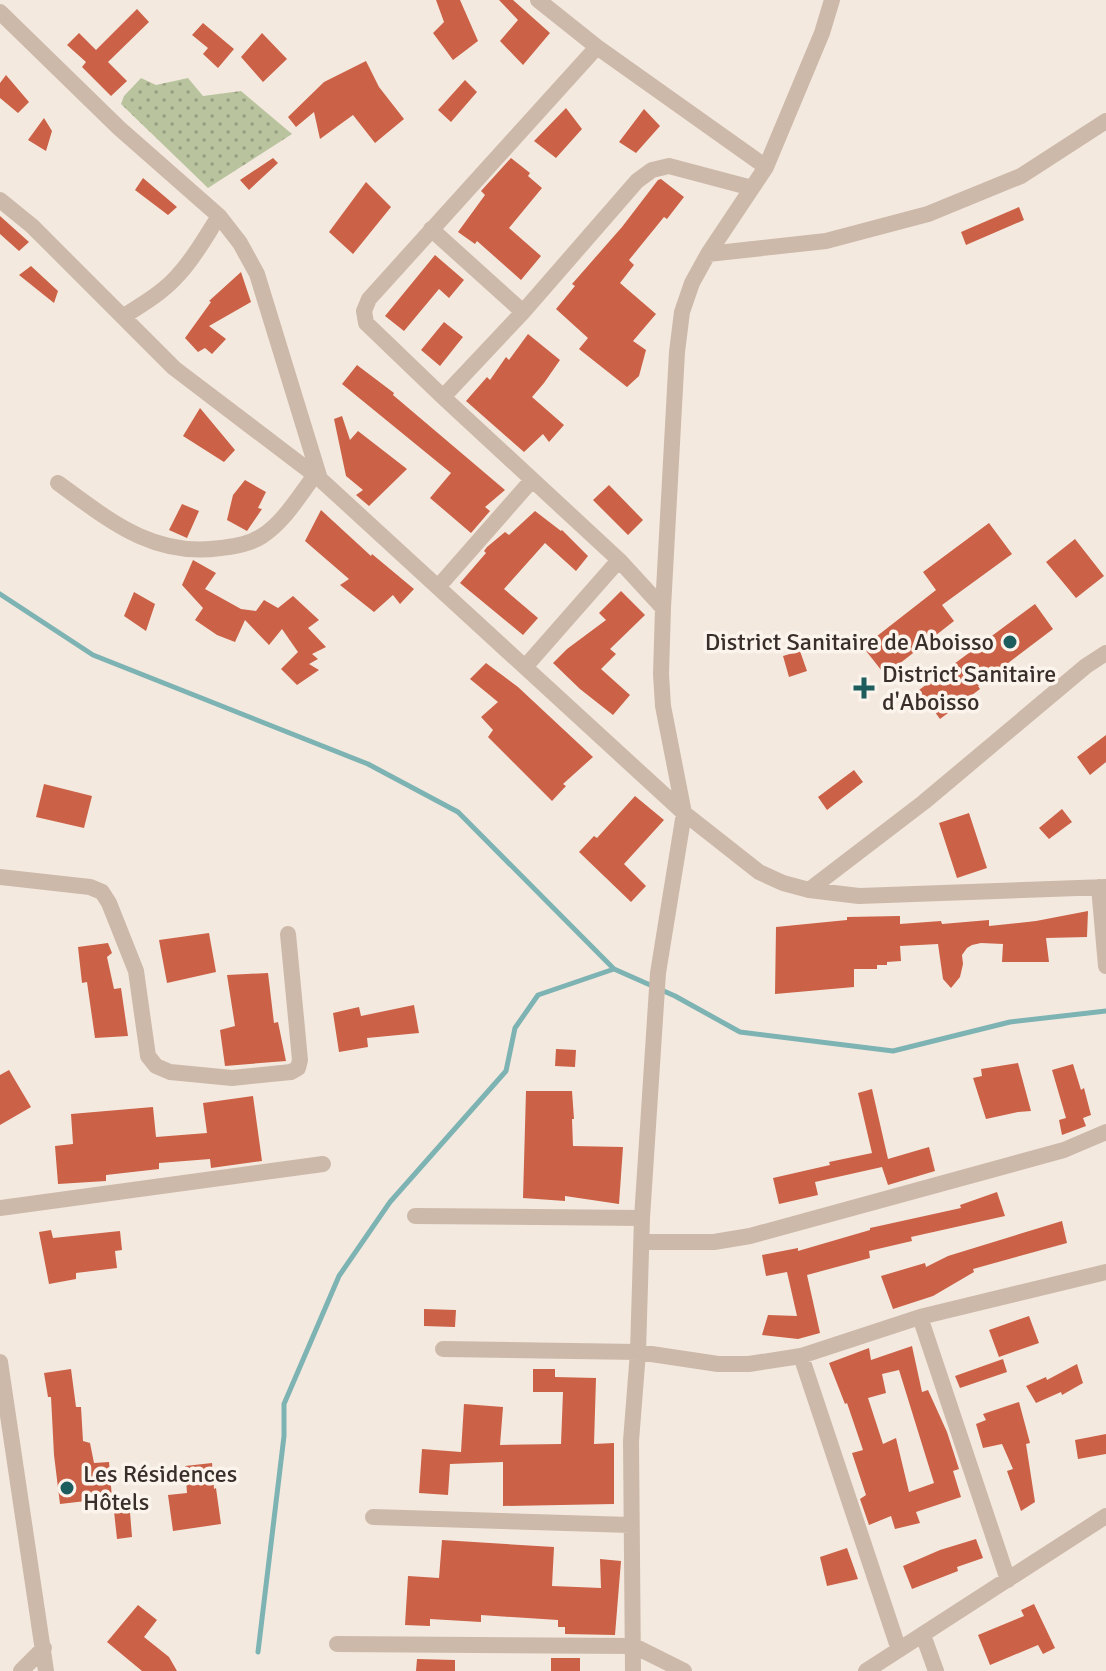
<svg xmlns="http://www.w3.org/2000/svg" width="1106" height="1671" viewBox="0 0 1106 1671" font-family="Signika,sans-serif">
<defs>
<pattern id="park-dots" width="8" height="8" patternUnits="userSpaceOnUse" patternTransform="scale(2)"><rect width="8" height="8" fill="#b9c49e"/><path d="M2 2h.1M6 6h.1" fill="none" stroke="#97a081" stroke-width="1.8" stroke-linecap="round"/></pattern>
</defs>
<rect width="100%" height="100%" fill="#f4e9df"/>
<path fill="url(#park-dots)" d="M141,78L156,85L188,78L203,96L241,91L292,134L208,188L121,104L124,96Z"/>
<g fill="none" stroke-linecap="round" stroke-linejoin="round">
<path stroke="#7db3b3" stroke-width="5" d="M0,594L93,655L368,764L458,812L614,969L675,996L740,1032L893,1051L1010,1022L1106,1011
M258,1652L284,1436V1404L339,1276L390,1202L506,1071L515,1028L538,995L614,969"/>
</g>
<path fill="#cb6146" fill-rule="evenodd" d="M436,0H460L478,41L453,60L433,33L444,22Z
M499,0H513L550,33L523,65L500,41L518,20Z
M137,9L149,22L108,62L127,81L111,96L82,67L86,62L67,45L79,33L96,50Z
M203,23L234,49L218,68L203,54L208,48L192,35Z
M262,33L287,59L263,82L241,57Z
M366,61L379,87L404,119L375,143L353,115L320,139L314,112L296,127L288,117L324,82Z
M6,75L29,102L18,113L0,98V83Z
M465,80L477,92L451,122L438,110Z
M566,108L582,129L556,158L534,141Z
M644,109L660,126L636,153L619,142Z
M44,118L52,131L46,151L28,140Z
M273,158L278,163L249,190L240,180Z
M511,158L530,173L528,176L542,188L509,228L541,256L521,280L477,241L475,244L458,232L485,195L481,191Z
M143,178L177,207L168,215L135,190Z
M661,179L684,197L667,219L664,217L629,260L634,265L620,283L656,314L633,341L646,350L639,376L627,387L579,349L588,338L556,309L575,286L572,284L622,227L658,180Z
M366,182L391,207L353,254L329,232Z
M1019,207L1024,220L966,245L961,232Z
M0,216L29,242L19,251L0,234Z
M435,255L464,280L449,298L439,289L404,331L385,316Z
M31,266L58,291L54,303L19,275Z
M241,272L251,302L209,326L226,339L212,354L205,348L198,352L185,338L211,302L209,301Z
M444,322L463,337L440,366L421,350Z
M528,334L560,360L544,383L532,397L564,425L549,442L543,434L524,452L466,401L487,377L490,380L506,357L509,360Z
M357,365L394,393L393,395L505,490L485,507L490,511L471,533L430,498L451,473L342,384Z
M200,408L235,450L224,462L183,436Z
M342,416L350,440L358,431L407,469L369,506L356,495L363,490L346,476L334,419Z
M245,480L266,492L258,508L262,509L247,531L227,520L233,495Z
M609,485L643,520L628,535L593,500Z
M182,504L199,511L187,538L169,530Z
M321,510L371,556L372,554L414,589L400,604L393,595L374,612L340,585L349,579L305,541Z
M535,511L561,531L562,530L588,556L576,571L545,543L504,589L538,618L523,635L460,583L486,553L484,551L487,547L505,532L509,535Z
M989,523L1012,554L942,605L954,621L885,675L863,647L936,590L923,572Z
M1075,539L1104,576L1076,598L1046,562Z
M193,560L216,573L205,589L241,609L256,611L264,600L278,608L293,596L319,620L308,628L326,647L312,654L318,659L309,664L319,670L297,685L281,669L298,652L282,629L269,645L245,620L235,642L217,635L195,620L203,608L182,585Z
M621,591L645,615L610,649L616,654L601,669L630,695L613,715L580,689L553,663L567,649L606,620L599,613Z
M134,592L155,604L146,631L124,616Z
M1035,604L1053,629L978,686L980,689L940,719L919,690Z
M800,651L807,671L789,677L783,656Z
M486,663L518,687L593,757L563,784L566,786L552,801L488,737L493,730L481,717L498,702L470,679Z
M1106,735V762L1090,775L1077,757Z
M854,770L863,782L827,810L818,797Z
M44,784L92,796L84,828L36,817Z
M635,796L664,820L624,864L646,886L631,902L579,852L594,836L597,838Z
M1062,809L1072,822L1049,839L1039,828Z
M969,813L987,868L957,878L939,823Z
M1088,911L1087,937L1046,938L1049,962H1002L1003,944L981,943L972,945L967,948L962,955L963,964L960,977L951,988L943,979L938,944L900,946L901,961L887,962V965H877V969H854V987L775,994L776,927L847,920V917L900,916V924L941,921L942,924L989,920V926L1036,921Z
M209,933L216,972L167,983L159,940Z
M108,943L112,953L107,957L114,989L121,988L128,1036L95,1038L87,982L82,983L78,947Z
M268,973L274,1023L278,1022L286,1061L225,1066L220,1030L235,1026L227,975Z
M414,1005L419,1033L367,1038L368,1047L339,1052L333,1013L359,1007L361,1016Z
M556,1049L576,1050L575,1067L555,1066Z
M1018,1063L1031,1111L1018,1112L986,1119L973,1078L982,1076L981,1069Z
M1073,1064L1081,1090L1084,1088L1091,1115L1083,1118L1086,1126L1062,1135L1059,1120L1066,1118L1052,1070Z
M9,1070L31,1107L0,1125V1075Z
M872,1089L888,1159L929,1147L935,1171L888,1185L882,1167L815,1182L818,1195L779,1204L773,1178L830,1165L829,1162L872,1153L858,1093Z
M526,1091H572L574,1119H572L573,1146L623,1147L619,1204L565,1196V1201L523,1198Z
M253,1096L262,1161L211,1168L210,1159L159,1163V1169L106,1175V1181L58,1184L55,1146L73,1144L71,1114L153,1107L156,1137L207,1133L203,1103Z
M997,1192L1005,1216L911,1237L912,1241L869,1251L870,1258L807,1275L820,1333L798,1339L762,1335L768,1315L797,1316L787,1272L766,1276L762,1255L798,1248V1251L870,1230V1228L961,1208L960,1205Z
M1062,1221L1067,1243L973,1269L974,1272L933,1296L893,1309L881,1276L925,1263L926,1267L948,1256Z
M51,1230L53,1238L120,1231L122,1250L115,1251L117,1268L76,1273V1279L49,1284L39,1232Z
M424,1309L456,1310L455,1327L424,1326Z
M1029,1316L1039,1343L999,1357L989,1330Z
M912,1346L922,1392L928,1390L947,1432L959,1469L953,1471L961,1497L916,1512L920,1523L895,1529L891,1516L869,1525L860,1499L866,1495L852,1453L863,1450L847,1403L845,1404L829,1363L869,1348L871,1360ZM899,1370L934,1483L909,1492L896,1438L883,1444L868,1398L886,1393L882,1374Z
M1003,1359L1007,1372L960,1388L955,1376Z
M1077,1364L1083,1383L1062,1395L1061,1392L1036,1403L1026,1386L1046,1377L1047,1380Z
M71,1369L76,1407H81L83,1441L90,1443L94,1463L109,1462L112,1498L60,1504L54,1455L51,1397H48L44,1373Z
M533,1369H555V1377L596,1378L594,1444L614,1443V1504L503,1506V1462L450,1464L448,1495L419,1493L422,1449L461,1452L464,1404L503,1407L500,1445L561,1444L563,1392H533Z
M1019,1402L1030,1443L1026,1444L1035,1502L1021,1511L1007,1471L1013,1469L1002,1444L983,1448L976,1424L986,1420L983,1414Z
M1106,1434V1454L1078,1459L1075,1440Z
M212,1463L214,1489L216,1488L221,1524L173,1531L168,1495L187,1493L185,1466Z
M129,1500L132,1537L117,1539L113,1502Z
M976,1539L983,1558L957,1567L958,1571L912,1589L903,1566L940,1550Z
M442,1540L554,1547L552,1586L601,1588L600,1559L621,1561L615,1635L565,1634V1627H558V1620L481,1615V1622L430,1619V1626L405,1625L408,1576L439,1578Z
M847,1548L858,1579L827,1586L820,1557Z
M1034,1604L1055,1648L1043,1654L1038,1645L990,1665L978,1635L1024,1616L1021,1610Z
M138,1605L157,1620L144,1637L169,1657L177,1671H142L107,1642Z
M551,1658H580V1671H551Z
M417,1659L455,1660V1671H416Z"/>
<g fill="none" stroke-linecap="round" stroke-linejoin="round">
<path stroke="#cdb9aa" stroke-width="16" d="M538,0L597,47L766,167
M0,12L119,128L219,216L240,243L257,274L320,479
M597,47L369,299L364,311L366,323L443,397L619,560L663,608
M0,200L32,226L174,368L320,479L684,813L759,872L783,883L809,890L859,896L1106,887
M431,229L523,312
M708,254L826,241L928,214L1021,176L1106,121
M123,317C142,304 164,292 179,274C195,257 206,236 219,216
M443,397L523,312L637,181L652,170L669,166L752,188
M58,483C109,520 153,558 221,548C235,546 250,544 262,536C284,522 299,496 315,475
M438,587L532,480
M525,667L619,560
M0,877L90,887L102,892L109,903L136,971L148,1056L156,1066L170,1072L232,1078L291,1072L298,1068L300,1060L288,934
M1099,887L1106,966
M809,890L924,802L1086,666L1106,653
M0,1208L323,1164
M415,1216L642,1218
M642,1242H714L750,1236L1064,1150L1106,1132
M920,1317L1008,1580
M443,1349L638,1352L718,1364H749L801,1356L920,1317L1106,1272
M801,1356L899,1650
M0,1362L46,1671
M373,1517L631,1525
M923,1635L936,1671
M337,1644L634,1646L684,1671
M21,1671L44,1648
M633,1671L631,1441L638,1352L642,1218L658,973L684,813L663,706L661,674L663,608L677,352L682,312L692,283L708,254L766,167L822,33L832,0
M866,1671L1106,1516"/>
</g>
<g fill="#1d5d5e" stroke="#fbf4ec" stroke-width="3">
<circle cx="1010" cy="642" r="8"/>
<path d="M860 676h8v8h8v8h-8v8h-8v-8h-8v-8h8z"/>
<circle cx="67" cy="1488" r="8"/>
</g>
<g text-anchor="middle" stroke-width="7" stroke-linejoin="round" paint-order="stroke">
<g font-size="24" fill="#3a2e2a" stroke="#fbf4ec" text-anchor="start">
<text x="994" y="650" text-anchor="end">District Sanitaire de Aboisso</text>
<text x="882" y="682">District Sanitaire<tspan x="882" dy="28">d'Aboisso</tspan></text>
<text x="83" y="1482">Les Résidences<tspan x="83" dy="28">Hôtels</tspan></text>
</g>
</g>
</svg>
